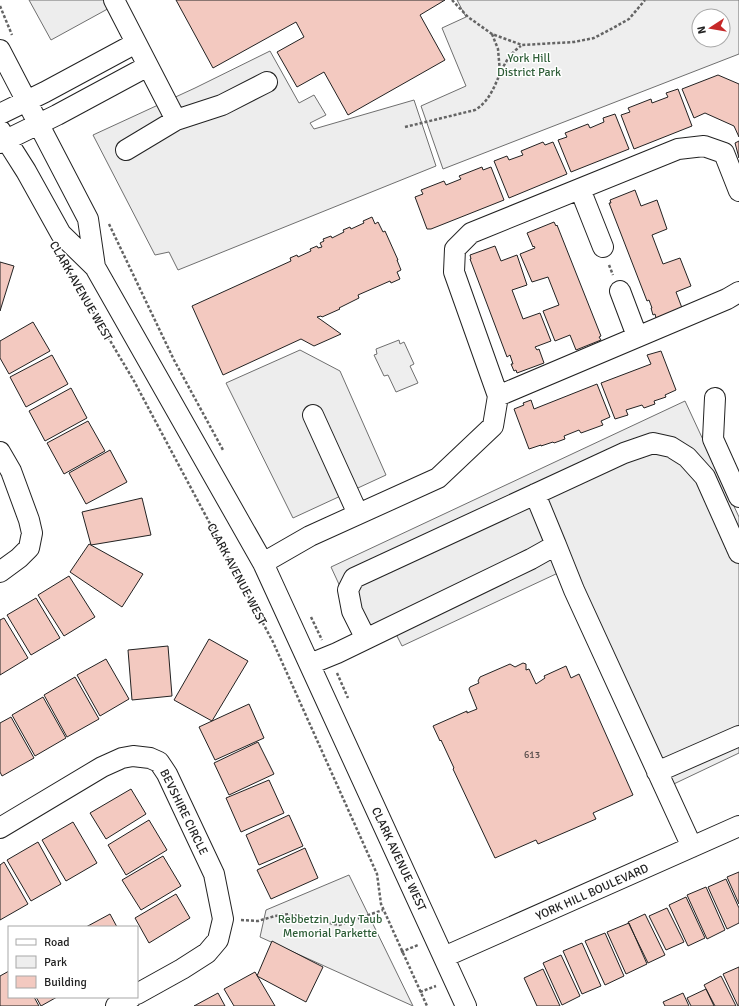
<svg xmlns="http://www.w3.org/2000/svg" width="739" height="1006" viewBox="0 0 739 1006" font-family="Signika,sans-serif">
<rect width="100%" height="100%" fill="#fff"/>
<path fill="#eee" stroke="#6f6f6f" fill-rule="evenodd" d="M457,0H739V54L443,169L421,106L466,86L442,28L466,17ZM699,16H723V40H699Z
M399,340L400,344L404,342L414,364L410,366L418,383L396,392L388,375L384,376L374,355L377,354L376,349Z
M349,875L413,1006L260,937L266,910Z"/>
<path fill="#ededed" stroke="#6f6f6f" d="M29,0H124L51,40Z
M270,51L299,103L314,95L326,115L310,123L314,129L414,100L436,166L178,270L169,252L155,255L93,135L195,88Z
M300,350L340,371L386,475L293,518L226,383Z
M685,401L739,517V753L659,791L558,573L402,646L395,632L367,645L331,567Z"/>
<path fill="#f3c9c0" stroke="#222" d="M176,0H445L420,15L445,60L348,115L324,72L297,87L277,52L304,37L296,22L213,68Z
M718,75L739,84V137L734,126L705,113L694,118L682,89Z
M678,89L692,126L634,149L621,115L630,112L628,108L651,99L652,103L668,97L666,93Z
M615,114L629,149L571,172L558,140L567,137L565,133L588,124L590,128L604,122L603,118Z
M739,141V158L735,143Z
M543,142L545,145L553,142L567,174L509,198L494,161L507,156L509,160L523,155L521,151Z
M482,167L483,170L491,167L504,200L431,229H427L415,197L423,194L421,190L444,181L446,185L461,179L459,176Z
M635,190L641,206L657,200L667,229L652,235L663,264L680,258L691,286L676,292L682,308L656,318L655,314L653,315L651,308H652L649,300L647,301L609,203H611L610,200Z
M372,217L375,224L378,222L383,232L385,231L398,260H397L401,270L397,272L400,279L391,283L390,281L358,295L359,298L339,308L340,309L322,317L321,316L317,317L341,334L314,346L301,339L223,375L192,306L291,261L290,258L297,255L298,257L311,251L310,249L317,246L318,248L322,247L320,243L324,241L323,239L331,236L332,238L344,232L343,230L350,227L351,229L364,223L363,221Z
M554,222L556,226L557,225L601,336L599,337L601,340L576,350L570,335L555,341L543,311L559,305L548,277L532,282L520,254L535,248L534,246L533,247L527,233Z
M495,246L501,261L517,255L527,285L512,290L523,319L540,313L551,341L535,347L537,350L539,349L544,363L517,373L516,370L514,371L511,364H513L510,355L507,357L470,259H471L470,255Z
M0,262L14,266L0,311Z
M33,322L50,351L9,374L0,358V341Z
M661,351L676,390L665,395L666,397L654,401L655,404L644,408L642,405L626,410L628,415L615,419L601,383L651,364L647,355Z
M52,355L68,384L26,407L10,377Z
M597,384L610,417L601,421L603,425L581,433L579,430L564,436L565,439L554,443L553,442L541,446V445L529,449L514,409L524,405L523,403L531,400L534,409Z
M71,388L87,418L45,441L29,411Z
M88,421L105,451L64,474L47,443Z
M110,450L127,482L86,504L69,473Z
M142,498L151,535L91,545L82,512Z
M89,544L143,574L122,607L70,572Z
M69,576L95,617L64,636L38,595Z
M36,598L60,638L31,655L7,615Z
M4,618L28,658L0,675V620Z
M209,639L248,661L212,721L174,700Z
M168,646L172,696L132,700L128,650Z
M106,659L129,699L100,716L77,675Z
M523,663L526,664V670L529,669L536,684L545,678L544,676L566,666L571,678L579,674L633,795L593,813L596,819L538,844L536,840L495,858L453,769L454,768L441,740L440,741L433,726L467,711V713L477,709L469,689L470,687L479,683L478,681L480,677L510,664L515,667Z
M75,677L99,719L67,737L44,695Z
M43,697L66,738L35,756L12,715Z
M249,704L264,738L215,760L199,727Z
M11,717L34,758L2,776L0,772V723Z
M258,742L274,774L229,795L214,763Z
M269,780L284,813L241,832L226,798Z
M131,789L146,814L106,839L90,813Z
M289,815L303,846L259,865L246,835Z
M149,820L167,850L126,875L108,845Z
M73,822L97,863L66,881L42,840Z
M38,842L61,884L31,901L7,860Z
M305,848L318,878L271,899L257,870Z
M163,856L181,886L141,910L122,880Z
M4,862L28,904L0,920V865Z
M739,872V904L727,877Z
M726,879L739,908V923L727,929L708,887Z
M706,887L725,930L707,939L687,895Z
M176,894L190,918L149,943L135,918Z
M686,897L705,938L688,946L669,905Z
M667,908L684,942L666,950L649,916Z
M110,914L117,927H86Z
M645,914L665,955L648,963L628,922Z
M629,923L647,964L626,974L607,932Z
M605,933L624,976L605,985L585,941Z
M272,941L323,967L306,1002L257,976Z
M582,943L601,986L582,994L563,951Z
M561,955L580,996L562,1005L543,963Z
M739,967V1006H738L723,974Z
M543,969L560,1006H537L524,978Z
M9,971V997H34L39,1006H0V976Z
M255,972L275,1006H234L224,989Z
M721,976L736,1006H715L704,985Z
M706,989L714,1006H691L687,998Z
M218,993L225,1006H194Z
M683,993L689,1006H665L663,1002Z
M36,997H57L41,1006Z"/>
<g fill="none" stroke-linecap="round" stroke-linejoin="round">
<defs>
<path id="minor" d="M114,0L176,120
M0,50L88,219L95,267
M0,114L45,92L136,43
M0,130L26,171L61,234L95,267L263,563L466,1006
M0,143L57,115L148,66
M126,150L176,120L222,105L267,82
M580,189L603,247
M620,291L637,336
M498,396L727,299L739,292
M715,398L713,439L739,497
M313,415L358,514
M0,452L11,471L29,520L32,533L29,548L19,558L0,572
M535,494L556,545
M263,563L310,536L438,478L493,426L498,396L454,272L455,249L471,233L678,149L704,146L724,153L739,191
M366,639L352,611L348,590L354,578L624,453L653,443L671,447L687,457L705,477L739,553
M310,664L337,653L531,559L556,545L574,590L692,847
M657,772L739,736
M0,828L102,767L122,758L133,756L150,758L159,762L167,774L214,874L223,919L218,940L207,953L182,969L137,994
M444,957L739,826
M116,1006L132,997"/>
</defs>
<use href="#minor" stroke="#222" stroke-width="22"/>
<path stroke="#646464" stroke-width="2.5" stroke-dasharray="3 2" stroke-linecap="butt" d="M452,0L468,17L492,34L522,45L574,42L594,38L613,28L629,19L645,0
M0,6L12,35
M492,34L498,49L500,72
M405,127L475,110C500,95 496,62 521,46
M109,224L174,360L223,450
M609,265L613,275
M67,268L134,381L273,642L377,874L381,904L427,1006
M311,617L322,640
M337,673L348,698
M241,920L258,921L275,916L289,914L339,925L383,910
M401,952L418,945
M420,992L436,986"/>
<use href="#minor" stroke="#fff" stroke-width="20"/>
</g>
<g text-anchor="middle" stroke-width="3" stroke-linejoin="round" paint-order="stroke">
<g font-size="10" fill="#564c4a">
<text x="532" y="758">613</text>
</g>
<g font-size="12" fill="#2f5e38" stroke="#fff">
<text x="529" y="62">York Hill<tspan x="529" dy="14">District Park</tspan></text>
<text x="330" y="923">Rebbetzin Judy Taub<tspan x="330" dy="14">Memorial Parkette</tspan></text>
</g>
<g font-size="12" fill="#222" stroke="#fff">
<text transform="translate(81 291) rotate(60)" y="4">CLARK AVENUE WEST</text>
<text transform="translate(237 574) rotate(62)" y="4">CLARK AVENUE WEST</text>
<text transform="translate(184 812) rotate(64)" y="4">BEVSHIRE CIRCLE</text>
<text transform="translate(399 859) rotate(65)" y="4">CLARK AVENUE WEST</text>
<text transform="translate(592 892) rotate(-24)" y="4">YORK HILL BOULEVARD</text>
</g>
</g>
<rect x="8" y="926" width="130" height="72" fill="#ffffff" stroke="#a7a7a7"/>
<rect x="16" y="939" width="20" height="6" fill="#ffffff" stroke="#a7a7a7"/>
<text x="44" y="946" font-size="12" fill="#222222">Road</text>
<rect x="16" y="956" width="20" height="12" fill="#eeeeee" stroke="#a7a7a7"/>
<text x="44" y="966" font-size="12" fill="#222222">Park</text>
<rect x="16" y="976" width="20" height="12" fill="#f3c9c0" stroke="#a7a7a7"/>
<text x="44" y="986" font-size="12" fill="#222222">Building</text>
<g transform="translate(711 28) rotate(258)"><circle r="19" fill="#ffffff" stroke="#a7a7a7"/>
<path d="M0-3L7 15L0 10L-7 15Z" fill="#c62828"/>
<text y="-6" font-size="11" font-weight="bold" text-anchor="middle" fill="#222222">N</text>
</g>
</svg>
